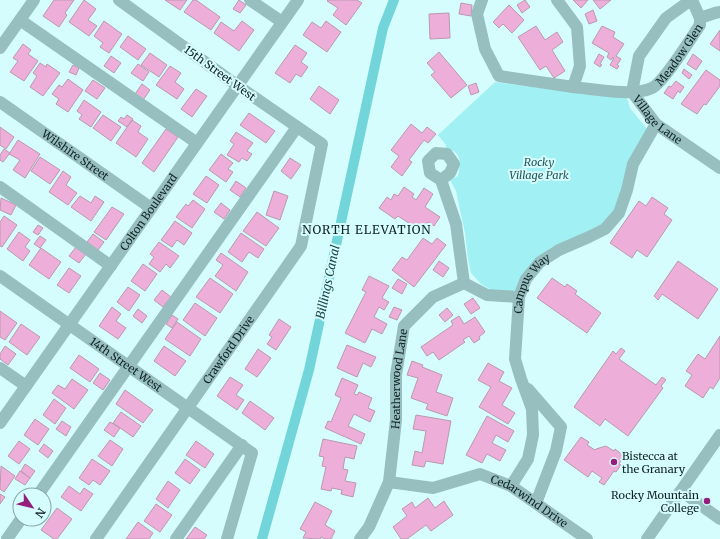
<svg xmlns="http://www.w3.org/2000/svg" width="720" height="539" viewBox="0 0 720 539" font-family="Merriweather,serif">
<rect width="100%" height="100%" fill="#d6fdfe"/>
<path fill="#a1f0f3" d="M495,82L585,94L627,98L630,108L647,129L617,207L609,217L597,228L551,248L536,260L517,289L513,291H493L481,284L471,273L468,259L465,233L456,191L450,180L458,176C461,163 462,150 445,149L446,145L438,135Z"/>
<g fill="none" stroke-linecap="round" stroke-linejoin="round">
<path stroke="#72d5d9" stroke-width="10" d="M262,539L309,370L383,28L394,0"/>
</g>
<path fill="#eeaeda" stroke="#ba99af" d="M54,0H74L65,13L67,15L59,27L43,16Z
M84,0L96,9L88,20L97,26L89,36L69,22Z
M165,0H187L180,10Z
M193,0H196L220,17L211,30L184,12Z
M239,0L246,5L240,13L233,9Z
M328,0H357L362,3L346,25L333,15L338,8L327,1Z
M525,0L530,7L522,13L517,5Z
M573,0H588L581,8Z
M593,0H611L600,9Z
M461,3L472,5L471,16L459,14Z
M509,5L524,20L512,33L503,24L499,28L493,22Z
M593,10L597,21L589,24L585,14Z
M449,13L450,38L430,39L429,14Z
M104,21L122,34L109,53L100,47L103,43L94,36Z
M242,21L254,30L239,51L214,33L221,22L234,31Z
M326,21L341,32L327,52L303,35L312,22L321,28Z
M536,26L545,40L557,32L563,42L552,50L565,71L554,78L546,66L540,70L518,37Z
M602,26L615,32L613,37L624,44L616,56L621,59L617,65L619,66L617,69L610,65L614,58L613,57L611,60L607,57L609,53L592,43Z
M720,30V51L710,44Z
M128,36L146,49L138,60L120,47Z
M23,44L31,50L28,54L38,61L24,81L10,72L18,61L13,58Z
M295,45L307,53L301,62L308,67L301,77L296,74L290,83L275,73Z
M439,52L467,85L451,98L431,75L435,72L427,63Z
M150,53L167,65L159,77L141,65Z
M599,54L604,57L600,64L602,65L600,67L594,63Z
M693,54L702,61L696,70L687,64Z
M111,56L121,63L114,73L104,66Z
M40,63L46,67L47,64L60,73L43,96L30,87L37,76L33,73Z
M138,64L149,72L143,81L131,73Z
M73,65L79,68L76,75L69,72Z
M170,66L181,73L175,82L184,89L177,99L156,85Z
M684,69L692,75L689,79L682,73Z
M706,70L720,80V86L706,105L704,104L697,114L681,104Z
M68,79L83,90L68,112L56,104L59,99L52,94L59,85L62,87Z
M93,80L105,88L97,99L85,91Z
M676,81L684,87L680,93L678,91L673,99L664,93L669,86L671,87Z
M476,83L479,92L471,95L468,86Z
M142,84L150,90L143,100L135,94Z
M319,86L339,100L330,114L310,99Z
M196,89L207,96L192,117L181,109Z
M84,100L101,112L91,127L79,119L82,115L77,111Z
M249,113L275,131L266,143L240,125Z
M103,115L121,127L111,141L93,128Z
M127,115L133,119L127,127L118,121L121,117L124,119Z
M132,120L141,126L138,132L148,139L136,157L116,143Z
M411,124L422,133L427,127L436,134L428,143L424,140L409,160L412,162L402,176L391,167L399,156L391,150Z
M0,127L14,137L6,149L0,145Z
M166,129L178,137L154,172L142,163Z
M236,132L253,143L247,151L252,154L247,161L242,158L239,162L227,155L234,144L230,141Z
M18,140L40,154L25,178L13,170L20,160L9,154Z
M4,149L10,153L3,162L0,160V155Z
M221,154L233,163L228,169L233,172L226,182L209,170Z
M40,157L60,170L50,184L31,171Z
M290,158L301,165L291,179L281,171Z
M63,171L71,177L66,185L77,193L68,205L49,192Z
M206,176L219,185L207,203L193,194Z
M236,181L246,188L240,197L230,190Z
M404,187L414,194L412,197L416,200L424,188L433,194L425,207L440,217L434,226L428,222L421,231L398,216L395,219L379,208L387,197L391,200L394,194L398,196Z
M274,191L288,196L280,220L266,215Z
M80,196L91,203L95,196L104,202L91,221L71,207Z
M652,197L668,208L664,214L672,220L647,257L637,250L632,258L610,243L639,201L646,206Z
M1,198L16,205L11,215L0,210Z
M193,200L205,209L192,228L176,217L186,204L188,206Z
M221,203L230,210L224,219L214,212Z
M112,207L124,214L106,240L94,232Z
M257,212L279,228L266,246L243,231Z
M4,216L17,225L2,247L0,246V222Z
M175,221L192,233L184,245L177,240L172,247L161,240Z
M38,225L43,228L38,235L33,232Z
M19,232L30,240L25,247L30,251L23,261L7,249Z
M241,233L264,249L258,258L249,252L242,262L228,252Z
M93,234L104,242L98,250L87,242Z
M40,236L46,240L40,248L34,244Z
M423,238L432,244L437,238L446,245L414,287L392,270L402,257L407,260Z
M159,242L179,256L170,268L166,264L160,272L149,264L154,257L150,254Z
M76,247L86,254L79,263L69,256Z
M41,248L61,262L49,279L29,265Z
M221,253L248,272L236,291L215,276L223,265L216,260Z
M439,261L449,268L443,277L433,270Z
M678,261L718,289L698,319L662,294L658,300L654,296Z
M143,264L157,274L145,291L131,281Z
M69,268L81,276L69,293L57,285Z
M369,276L389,286L382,298L389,302L384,310L379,307L374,317L387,324L382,334L372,329L365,343L345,333L366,292L362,290Z
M210,278L233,294L220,313L196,297Z
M552,278L565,287L567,284L577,291L575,294L601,313L587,333L537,298Z
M398,279L407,284L402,294L392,288Z
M128,287L140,295L129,311L117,302Z
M162,290L171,297L163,307L154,300Z
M473,298L480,308L471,314L464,304Z
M195,303L217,318L205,336L183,320Z
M112,307L121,314L116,321L126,328L118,339L99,326Z
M394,307L402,310L397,320L389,317Z
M447,308L453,315L445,322L439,315Z
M138,309L147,316L142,323L133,316Z
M0,311L17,323L5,340L0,337Z
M172,315L178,319L172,328L166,324Z
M459,316L464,324L475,317L485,332L479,337L480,339L474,343L469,336L463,340L465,342L439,360L433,352L427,356L421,347L453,325L451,321Z
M279,319L291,327L276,350L267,344L272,337L269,335Z
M177,322L201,339L190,356L165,339Z
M21,324L40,337L27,355L9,342Z
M720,336V378L713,389L710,387L703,398L685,386L692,375L686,371L698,354L705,359Z
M347,345L376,357L371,367L363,363L357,377L337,368Z
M5,346L16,354L8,365L0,359V354Z
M164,346L186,361L175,376L154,361Z
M621,348L625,351L619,359L656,385L662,377L666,380L661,386L663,388L628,436L605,419L600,426L574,407L613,351L616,354Z
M258,349L271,358L257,377L245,369Z
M79,355L99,369L90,382L70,368Z
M412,361L423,365L422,367L442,375L436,392L453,398L447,416L426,409L428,404L411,398L418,378L407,375Z
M488,363L504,372L499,381L512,388L502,405L515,413L508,424L479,407L491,387L478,380Z
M100,373L110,380L103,390L93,383Z
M230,377L243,385L236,395L244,400L237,410L217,396Z
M342,378L358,385L354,394L357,395L359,392L372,398L368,408L375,411L370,422L354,414L348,426L365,434L361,444L325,428L328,421L331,422L341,398L335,395Z
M72,379L88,390L74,409L52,393L58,385L65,389Z
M125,390L153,410L143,423L116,404Z
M54,399L66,408L55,424L43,415Z
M250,401L274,418L265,430L242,413Z
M121,412L141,426L133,437L113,423Z
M416,415L451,421L443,464L426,461L424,467L412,465L415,451L422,453L426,431L413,429Z
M487,416L514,431L508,442L496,435L492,443L506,450L500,461L487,454L482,463L466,455Z
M35,419L49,429L38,445L24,435Z
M62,421L71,427L66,436L56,429Z
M110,422L120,428L114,437L104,430Z
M581,437L589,442L587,445L595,450L596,449L606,446L614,451L615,449L624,456L619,464L621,465L616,472L614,471L604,485L599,482L602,478L592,471L588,477L564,460Z
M323,439L357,446L354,459L345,457L343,469L348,470L345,481L356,483L353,497L341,494L342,490L332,488L331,491L321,489L326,467L322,466L324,457L319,456Z
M110,440L123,449L112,466L98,456Z
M19,441L30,449L19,464L8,456Z
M196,441L214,454L205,468L186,455Z
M44,444L53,451L48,458L39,451Z
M92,459L110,471L100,485L93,480L89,485L79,478Z
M185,459L200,470L190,484L175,473Z
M25,464L35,471L30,478L21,471Z
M1,466L15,476L4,492L0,489Z
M20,471L30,478L25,485L15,479Z
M168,481L180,490L168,508L156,499Z
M69,486L80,494L84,488L93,494L81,511L61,497Z
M0,494L5,497L0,504Z
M428,498L435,508L444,501L453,515L431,531L426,525L407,539H401L393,527L407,516L402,509L412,502L415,508Z
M315,502L332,511L325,525L335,531L331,539H325L321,537L320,539L303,538L306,532L300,529Z
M156,504L172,515L160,532L144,521Z
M57,508L72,519L57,539H54L41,530Z
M138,522L153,533L149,539H126Z
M195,527L207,535L204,539H186Z"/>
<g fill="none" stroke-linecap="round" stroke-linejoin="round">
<g stroke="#97bfc0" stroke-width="12">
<path d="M250,0L282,22"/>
<path d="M482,0L477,14L485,49L499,76L573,87L580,66L577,27L557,0"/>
<path id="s1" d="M691,0L666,18L639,56L632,92L656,124L720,168"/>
<path d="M700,18L715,13L720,12"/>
<path d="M20,20L197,143"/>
<path d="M0,48L34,0"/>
<path id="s2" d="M573,87C594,89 633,97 652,88C664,82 691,38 700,25V18L692,0"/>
<path id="s3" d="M0,102L151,208"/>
<path d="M441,180L450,173L454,164L447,154L436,153L428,161L430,173L441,180L456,224L464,283L487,295L519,297"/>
<path d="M0,187L111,266"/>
<path id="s4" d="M0,276L252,453L227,539"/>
<path d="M0,368L26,386"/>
<path d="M528,389L561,427L556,451L536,503"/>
<path id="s5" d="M0,423L298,0"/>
<path id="s6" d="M389,482L433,488L480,474L511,486L587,539"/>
<path id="s7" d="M511,486L528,459L533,435L532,409L521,379L515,359L519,297L526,279L540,262L559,250L589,237L605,229L619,213L627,190L633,164L656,124"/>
<path d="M681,491L720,519"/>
<path d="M38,495L297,127"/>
<path d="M7,539L21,519"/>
<path id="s8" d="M96,539L301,246L322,144L238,86L119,0"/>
<path d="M176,539L242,445"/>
<path id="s9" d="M360,539L369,527L389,482L396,420V375L404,326L433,297L464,283"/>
<path d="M647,539L720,435"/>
</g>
</g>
<g fill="#941e7b" stroke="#d6fdfe" stroke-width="1.5">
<circle cx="614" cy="462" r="4"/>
<circle cx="707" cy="501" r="4"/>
</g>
<g text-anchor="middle" stroke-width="4" stroke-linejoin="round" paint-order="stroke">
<g font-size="11" fill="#102324" stroke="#d6fdfe">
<text dy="4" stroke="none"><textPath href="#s2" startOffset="123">Meadow Glen</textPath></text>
<text transform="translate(220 73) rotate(36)" y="4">15th Street West</text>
<text dy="4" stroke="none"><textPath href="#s1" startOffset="152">Village Lane</textPath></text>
<text dy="4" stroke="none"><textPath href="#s3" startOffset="92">Wilshire Street</textPath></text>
<text dy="4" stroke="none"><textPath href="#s5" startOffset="258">Colton Boulevard</textPath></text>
<text dy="4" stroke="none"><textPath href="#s7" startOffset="215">Campus Way</textPath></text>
<text dy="4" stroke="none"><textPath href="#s8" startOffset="231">Crawford Drive</textPath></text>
<text dy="4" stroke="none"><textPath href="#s4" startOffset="154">14th Street West</textPath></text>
<text dy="4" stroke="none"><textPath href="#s9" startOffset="168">Heatherwood Lane</textPath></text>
<text dy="4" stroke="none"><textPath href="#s6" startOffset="150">Cedarwind Drive</textPath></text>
</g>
<g font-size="11" font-style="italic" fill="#265355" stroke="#d6fdfe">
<text x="539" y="166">Rocky<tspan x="539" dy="13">Village Park</tspan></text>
</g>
<g font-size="11" fill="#102324" stroke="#d6fdfe" text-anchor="start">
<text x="622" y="460">Bistecca at<tspan x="622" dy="13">the Granary</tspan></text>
<text x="699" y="499" text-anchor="end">Rocky Mountain<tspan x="699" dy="13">College</tspan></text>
</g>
<g font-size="12" letter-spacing="1" fill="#102324" stroke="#d6fdfe">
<text x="367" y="234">NORTH ELEVATION</text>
</g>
<g font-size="12" font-style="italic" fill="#194649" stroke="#d6fdfe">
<text transform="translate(328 282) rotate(-78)" y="4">Billings Canal</text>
</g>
</g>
<g transform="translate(32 507) rotate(125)"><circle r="19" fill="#d6fdfe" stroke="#87a6a7"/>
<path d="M0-3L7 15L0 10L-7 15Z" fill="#941e7b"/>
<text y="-6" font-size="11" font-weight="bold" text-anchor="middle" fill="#102324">N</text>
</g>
</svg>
